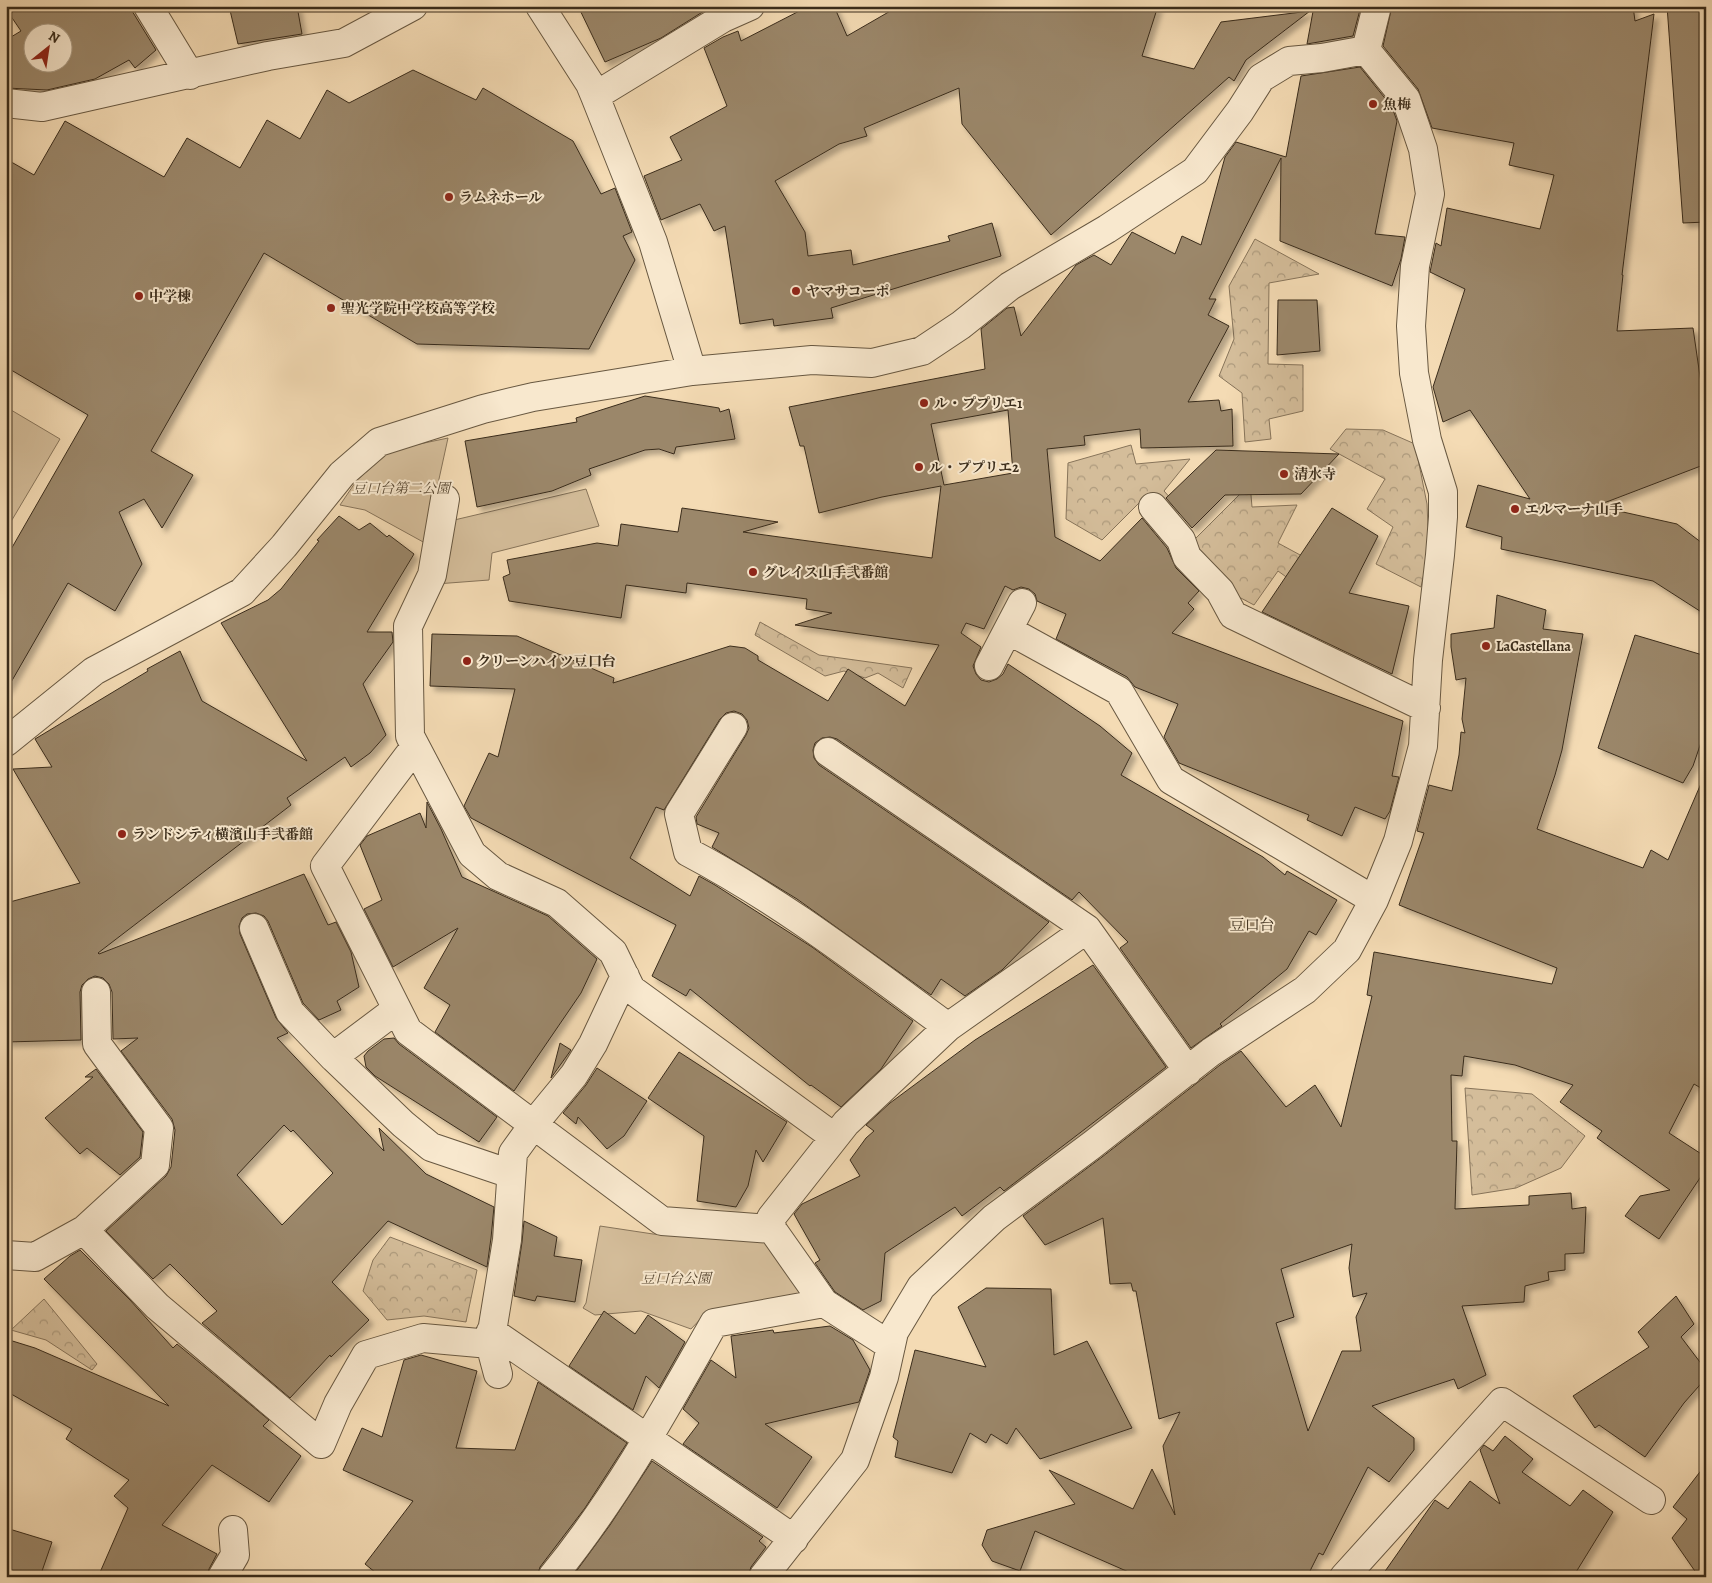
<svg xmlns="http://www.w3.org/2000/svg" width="1712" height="1583" viewBox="0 0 1712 1583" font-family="Alegreya,'Noto Serif JP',serif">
<defs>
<pattern id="forest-crowns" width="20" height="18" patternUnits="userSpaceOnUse" patternTransform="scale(1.25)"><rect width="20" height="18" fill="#d4bd9a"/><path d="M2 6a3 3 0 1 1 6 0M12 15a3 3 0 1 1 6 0" fill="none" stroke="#ad9a7d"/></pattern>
<filter id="shadow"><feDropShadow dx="4.5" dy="4.5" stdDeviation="2.5" flood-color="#0004"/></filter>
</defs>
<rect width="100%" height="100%" fill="#f4dbb4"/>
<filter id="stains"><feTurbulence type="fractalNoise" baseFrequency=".004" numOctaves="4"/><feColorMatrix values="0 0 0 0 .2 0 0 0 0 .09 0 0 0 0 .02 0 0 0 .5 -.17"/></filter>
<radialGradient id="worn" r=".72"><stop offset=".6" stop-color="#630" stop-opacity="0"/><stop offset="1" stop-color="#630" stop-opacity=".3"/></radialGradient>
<path fill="url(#forest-crowns)" stroke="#87745a" d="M1255,239L1319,274L1269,283L1268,364L1303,365V411L1269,419L1271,439L1245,442L1242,393L1219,376L1234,339L1229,286Z
M1346,429L1383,430L1415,444L1427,504L1429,551L1421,587L1376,564L1393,527L1367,509L1385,479L1330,449Z
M1131,445L1136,464L1190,459L1164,491L1182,511L1171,522L1145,497L1102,540L1066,519L1068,463Z
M1248,460L1252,507L1297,505L1278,543L1326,569L1289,579L1278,571L1254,605L1237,596L1189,545L1241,493Z
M760,622L819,655L912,668L903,688L878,673L865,678L844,671L825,676L755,635Z
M1465,1088L1532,1094L1585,1136L1561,1168L1516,1188L1472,1195Z
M390,1237L477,1270L466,1322L424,1316L387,1320L363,1291L373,1260Z
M44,1299L97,1364L92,1370L46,1340L11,1330Z"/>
<path fill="#d4bd9a" stroke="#87745a" d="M6,407L60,439L6,530Z
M448,438L425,543L365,510L340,505L357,480L391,450Z
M586,489L599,526L492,553L489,580L436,584L450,521Z
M600,1226L653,1234L766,1242L802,1293L707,1312L691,1329L641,1311L595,1315L583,1308L586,1303Z"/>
<path fill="#9b876b" stroke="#3a2c1b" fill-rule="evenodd" filter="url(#shadow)" d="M6,6H129L156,50L135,68L129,60L95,79L47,90L6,88V40L21,31L6,9ZM32,32H62V62H32Z
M229,6H297L302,34L238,44Z
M578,6H712L661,38L605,62Z
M809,6H834L847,36L899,6H1158L1142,56L1194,69L1221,22L1310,11L1246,60L1234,81L1229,77L1051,235L962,124L959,88L864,128L867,136L839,144L775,181L805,232L808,256L851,250L853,265L950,241L948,236L992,223L1001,256L831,308L833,318L774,326L773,319L740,324L725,226L714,231L700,204L661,220L644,176L682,160L670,137L727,106L704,48L723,37L738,31L741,41Z
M1314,6H1361L1353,36L1307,44Z
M1392,6H1633L1635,21L1654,14L1622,275H1623L1617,331L1693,328L1706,418V464L1596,506L1677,524L1706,546V615L1653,581L1501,549L1502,537L1466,527L1478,485L1530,499L1470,410L1443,422L1433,387L1465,289L1430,272L1436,243L1441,246L1447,208L1540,229L1554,175L1509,165L1514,143L1432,128L1418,89L1383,46Z
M1667,6H1706V222L1683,223Z
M1360,67L1392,107L1397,121L1375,234L1405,237L1401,259L1392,286L1280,241L1281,158L1209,299H1216L1208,315L1229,326L1188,402L1219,400L1221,411L1232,409L1233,446L1141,448L1140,429L1084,436L1085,445L1047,449L1055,537L1100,561L1142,518L1167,548L1176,568L1199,591L1188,603L1194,609L1172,633L1403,721L1392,776L1399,777L1390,811L1385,819L1355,807L1342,836L1307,820L1309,815L1179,763L1164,737L1178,704L1135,687L1127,677L1056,639L1066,614L1037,601L1035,594L1029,589L1021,587L1013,590L1005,586L984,629L966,623L961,633L981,647L973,666L976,674L981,680L989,682L997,679L1003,674L1008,664L1100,726L1132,753L1121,775L1263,857L1285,875L1287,871L1337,900L1316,935L1309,931L1287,969L1220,1024L1222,1026L1191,1048L1120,948L1128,942L1079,892L1072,900L837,739L830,737L822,738L815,743L813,750L814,758L819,765L1049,922L1002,970L965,996L941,979L931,995L797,899L712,847L719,833L697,824L696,817L746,735L749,728L747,720L742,714L734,711L726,713L720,719L664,810L656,807L630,858L690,896L699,876L715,885L812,947L913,1021L881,1069L841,1107L811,1085L810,1086L690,989L686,996L652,976L676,925L471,818L464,806L489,753L498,757L515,689L430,686L432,634L517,636L614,678L613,683L730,646L745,648L758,656V660L828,701L848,669L905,706L939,645L795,625L832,613L806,609L807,599L687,583L686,593L626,585L621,618L509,601L503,577L510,574L507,560L597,543L618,546L621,524L678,532L682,508L778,522L743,532L932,558L941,486L882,497L819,513L804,446H800L789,407L985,369L981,329L1007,308L1014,307L1021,336L1076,265L1094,255L1111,265L1132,232L1175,254L1182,236L1201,245L1225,157L1236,142L1286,157L1301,76ZM1008,410L1013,473L944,485L931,424Z
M413,70L476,100L483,88L573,141L601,194L615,188L632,232L623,236L635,260L589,349L417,344L264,253L151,451L193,475L162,528L144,499L119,512L142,564L115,611L68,583L6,691V558L88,415L6,367V159L34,175L65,121L164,177L187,138L240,168L267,120L300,139L327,90L349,103Z
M1278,300H1317L1320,351L1277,355Z
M645,396L719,408L720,412L729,409L735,439L676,447L674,454L659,449L645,450L589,469L591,475L552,491L477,507L465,441L577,422L576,418Z
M1216,450L1339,454L1301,494L1225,495L1192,528L1166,498Z
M1332,508L1378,536L1349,593L1409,606L1392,674L1262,612Z
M339,516L359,530L370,523L387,537L389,535L414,554L367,632H392L393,642L363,684L386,735L370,753L351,767L345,757L287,798L291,805L98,953L99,954L304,874L328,925L336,922L351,952L359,987L337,1001L341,1010L319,1020L303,1003L268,921L264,916L256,913L247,914L242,918L239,926L240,934L276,1018L288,1033L277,1038L384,1151L379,1128L426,1174L494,1207L491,1238L487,1267L388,1221L332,1282L369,1320L331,1357L330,1355L290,1398L202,1323L217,1311L170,1264L153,1279L106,1231L166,1176L171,1167L175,1130L172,1119L121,1051L138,1038L113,1039L112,992L109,984L103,978L95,976L88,979L82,985L80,992L81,1040L6,1042V903L80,883L13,769L52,767L35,739L148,671L147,669L180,651L202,701L307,761L221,623L268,600L281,589L319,541L317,540ZM284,1125L291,1132L293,1130L333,1173L282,1225L237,1175Z
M1497,595L1546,610L1543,629L1583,634L1562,750L1555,775L1537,829L1643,868L1651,850L1668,860L1706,772V1091L1694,1084L1669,1133L1706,1157V1169L1659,1239L1625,1216L1640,1196L1670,1190L1597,1138L1602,1131L1560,1102L1573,1085L1515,1065L1464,1056L1462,1076L1451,1075L1452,1141H1457L1455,1209L1529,1205V1196L1571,1193L1572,1209L1586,1207L1584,1253L1565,1254V1270L1548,1272L1549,1280L1525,1286L1524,1302L1462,1306L1486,1375L1458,1389L1454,1379L1372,1406L1414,1438V1450L1389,1482L1368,1467L1323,1555L1319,1553L1307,1577H1140L1035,1531L1020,1571L992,1561L982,1545L987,1530L1075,1504L1049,1470L1133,1509L1152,1469L1175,1515L1163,1446L1180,1412L1159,1419L1136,1291H1133L1131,1283L1110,1284L1103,1218L1045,1245L1023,1216L1102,1157L1220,1065L1241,1051L1286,1107L1315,1085L1341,1127L1372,996L1367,995L1374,952L1552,984L1557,968L1399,905L1424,833L1417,831L1429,785L1452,791L1459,755L1461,732L1465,733L1462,719L1466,678L1456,680L1451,647V634L1494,628ZM1352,1244L1349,1268L1353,1297L1367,1293L1356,1317L1361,1351H1342L1308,1431L1276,1323L1294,1317L1281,1269Z
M1635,635L1706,656V728L1693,766L1683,783L1598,748Z
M427,802L441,829L462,877L548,916L597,959L581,993L514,1091L435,1032L450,1005L424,988L458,928L393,967L364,909L382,900L360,845L367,836L420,813L426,828Z
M1093,965L1166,1067L1004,1191L1000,1187L962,1216L955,1207L885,1253L881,1301L863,1310L835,1292L815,1263L820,1260L794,1214L802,1204L860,1176L850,1160L866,1138L874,1131L866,1125L890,1103L975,1040Z
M394,1038L399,1044L497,1117L479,1142L375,1076L366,1067L364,1056L368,1051L384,1039Z
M560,1043L571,1050L551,1078Z
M679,1052L787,1122L763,1162L756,1150L748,1186L736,1207L697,1201L704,1136L648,1098Z
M597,1068L647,1101L624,1136L607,1149L578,1117L576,1124L563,1113L586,1085Z
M96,1069L143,1132L140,1157L120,1175L87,1148L80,1154L45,1118L93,1077H85Z
M524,1221L557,1237L554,1256L582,1260L575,1302L537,1296L535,1301L514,1296L522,1242Z
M80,1250L130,1300L173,1348L177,1344L269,1420L263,1426L301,1456L269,1502L212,1465L162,1525L217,1554L209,1569L206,1577H98L128,1508L114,1496L129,1480L66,1439L72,1429L6,1391V1339L35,1348L169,1406L44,1279L70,1256Z
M986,1288L1051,1289L1054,1355L1087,1341L1132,1428L1040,1459L1016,1428L1007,1444L991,1434L986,1443L970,1433L952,1473L895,1457L898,1441L893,1437L915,1350L986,1367L958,1307Z
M1676,1296L1694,1324L1681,1337L1706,1370V1378L1684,1403L1645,1457L1599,1425L1595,1428L1573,1396L1649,1347L1638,1332Z
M604,1311L635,1334L648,1315L685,1342L659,1388L646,1376L633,1410L569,1366Z
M830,1326L853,1340L870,1370L869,1373L859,1402L765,1424L812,1457L777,1508L683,1444L699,1423L683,1409L711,1360L736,1378L731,1336L773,1330L774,1333Z
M421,1355L477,1371L456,1448L515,1450L538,1382L627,1443L585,1508L540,1567L537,1577H381L365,1564L413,1501L343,1470L362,1428L382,1437L404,1360Z
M1505,1436L1533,1459L1522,1472L1570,1506L1583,1490L1613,1512L1573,1577H1381L1435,1500L1448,1509L1470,1481L1500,1504L1480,1450L1484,1445L1493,1451Z
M652,1461L763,1537L759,1541L766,1547L751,1567L748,1577H572L610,1525Z
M1706,1464V1577H1699L1672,1538L1687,1519L1673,1507Z
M6,1528L52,1542L40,1577H6Z"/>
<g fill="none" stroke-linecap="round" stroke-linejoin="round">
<defs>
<path id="minor" d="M148,6L190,75
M540,6L590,84L595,96L653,242L692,371
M1366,50L1377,6
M595,96L723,18L750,6
M6,103L42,107L268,56L344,43L413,6
M445,499L432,575L408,626L410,736L472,854L498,876L557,903L613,952L631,989L834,1137
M1153,507L1181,540L1187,557L1220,591L1233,615L1426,708
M1008,630L1119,691L1171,780L1374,900
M989,666L1022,603
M733,727L679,814L688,852C781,901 863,965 948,1027
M6,742L94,671L242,592L284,546L342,474L379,442L483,409L533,397L692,371L812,360L872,363L922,351L961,325L1010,286L1107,229L1195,171L1240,111L1261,78L1289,61L1322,58L1366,50
M415,747L325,866L408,1031L662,1221L772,1229
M828,752L1087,929L1188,1071
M254,928L290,1012L333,1057L403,1124L431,1147L511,1174
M333,1057L397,1009
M84,1230L157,1306L321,1444L338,1404L366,1355L423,1338L490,1344
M6,1255L35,1257L84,1230L155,1165L159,1128L97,1044L96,992
M491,1331L794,1539
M891,1346L824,1303L772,1229L771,1218L846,1123L948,1027L1087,929
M498,1374L490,1344L507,1240L513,1153L537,1120L574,1075L593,1044L625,976
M222,1577L235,1555L233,1530
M552,1577C616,1499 665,1410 714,1323L824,1303
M763,1577L855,1460L884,1377L894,1332L921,1287L994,1218L1092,1145L1211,1052L1305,990L1347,950L1374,900L1398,841L1423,746L1428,660L1440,555L1443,517V492L1427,440L1414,373L1411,326L1415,266L1430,194L1423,149L1406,99L1366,50
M1344,1577L1502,1402L1651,1500"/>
</defs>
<use href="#minor" stroke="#685841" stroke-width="30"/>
<use href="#minor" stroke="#f8e8ce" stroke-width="28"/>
</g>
<g fill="#8f2418" stroke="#f8e8ce" stroke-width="2">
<circle cx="1373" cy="104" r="5"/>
<circle cx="449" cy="197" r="5"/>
<circle cx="796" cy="291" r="5"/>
<circle cx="139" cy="296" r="5"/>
<circle cx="331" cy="308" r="5"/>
<circle cx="924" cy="403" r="5"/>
<circle cx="919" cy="467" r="5"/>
<circle cx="1284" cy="474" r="5"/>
<circle cx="1515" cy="509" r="5"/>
<circle cx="753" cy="572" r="5"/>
<circle cx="1486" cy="646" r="5"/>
<circle cx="467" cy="661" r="5"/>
<circle cx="122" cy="834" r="5"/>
</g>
<g text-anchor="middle" stroke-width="4" stroke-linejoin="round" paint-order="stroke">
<g font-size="14" font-weight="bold" fill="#3a2c1b" stroke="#f8e8ce" text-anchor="start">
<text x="1383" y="109">魚梅</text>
<text x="459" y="202">ラムネホール</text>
<text x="806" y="296">ヤマサコーポ</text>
<text x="149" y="301">中学棟</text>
<text x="341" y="313">聖光学院中学校高等学校</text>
<text x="934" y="408">ル・ププリエ1</text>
<text x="929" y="472">ル・ププリエ2</text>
<text x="1294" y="479">清水寺</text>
<text x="1525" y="514">エルマーナ山手</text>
<text x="763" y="577">グレイス山手弐番館</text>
<text x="1496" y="651">LaCastellana</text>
<text x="477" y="666">クリーンハイツ豆口台</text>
<text x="132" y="839">ランドシティ横濱山手弐番館</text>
</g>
<g font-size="14" font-style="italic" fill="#594934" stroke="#f8e8ce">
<text x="401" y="493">豆口台第二公園</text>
<text x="676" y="1283">豆口台公園</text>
</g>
<g font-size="15" fill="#3a2c1b" stroke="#f8e8ce">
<text x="1252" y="930">豆口台</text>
</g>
</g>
<rect width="1712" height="1583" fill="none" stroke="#f4dbb4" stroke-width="25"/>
<rect x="8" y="8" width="1697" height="1568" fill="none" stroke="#3a2c1b" stroke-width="2.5"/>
<rect x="12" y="12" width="1687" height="1558" fill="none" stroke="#3a2c1b"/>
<g transform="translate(48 48) rotate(30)"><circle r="24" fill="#f8e8ce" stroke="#ac9d86"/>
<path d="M0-4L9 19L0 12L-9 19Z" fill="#8f2418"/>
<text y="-8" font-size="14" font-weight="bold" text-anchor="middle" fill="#3a2c1b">N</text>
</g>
<rect width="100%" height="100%" filter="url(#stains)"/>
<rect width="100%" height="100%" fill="url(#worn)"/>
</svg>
